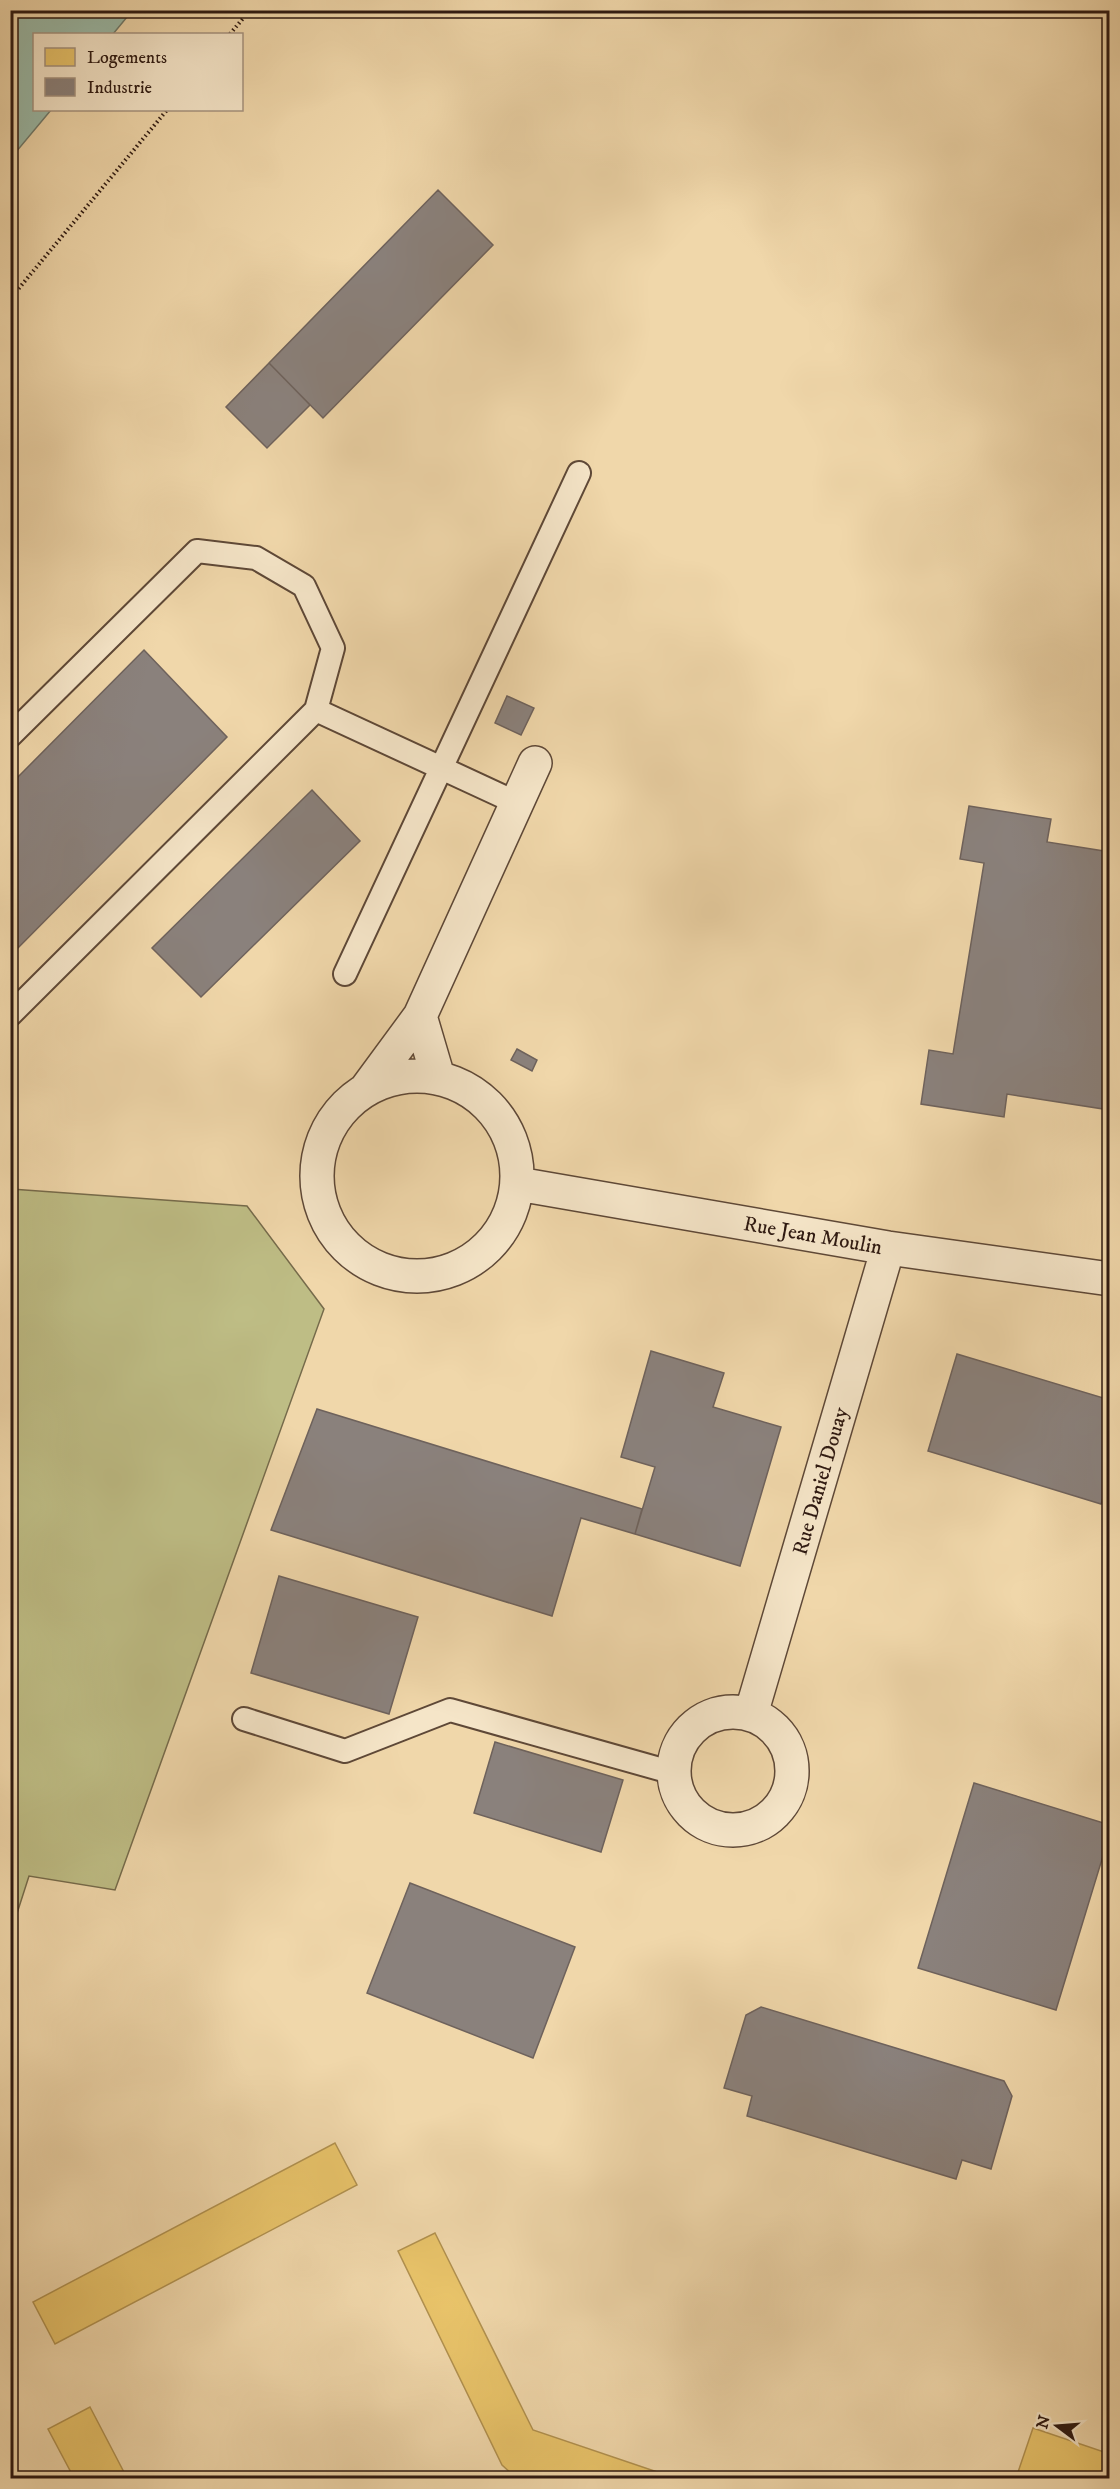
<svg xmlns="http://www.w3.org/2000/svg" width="1120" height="2489" viewBox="0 0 1120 2489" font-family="'IM FELL DW Pica',serif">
<rect width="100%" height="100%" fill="#f0d7aa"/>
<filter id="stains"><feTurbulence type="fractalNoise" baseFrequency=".00333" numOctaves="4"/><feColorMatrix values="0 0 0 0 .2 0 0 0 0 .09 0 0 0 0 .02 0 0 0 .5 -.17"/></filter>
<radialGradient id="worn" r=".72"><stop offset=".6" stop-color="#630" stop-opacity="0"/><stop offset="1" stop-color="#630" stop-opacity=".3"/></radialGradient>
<path fill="#bebd85" stroke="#766b4b" stroke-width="1.5" d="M11,1189L247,1206L324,1309L115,1890L29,1876L11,1932Z"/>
<path fill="#9abaa8" stroke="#6f7a6c" stroke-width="1.5" d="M11,10L132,11L113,34H34V110H51L11,158Z"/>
<path fill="#e9c46a" stroke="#b1914f" stroke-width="1.5" d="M335,2143L357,2185L55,2344L33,2302Z
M435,2233L533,2430L675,2478H522L514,2476L502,2465L398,2251Z
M90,2407L127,2478H74L48,2429Z
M1033,2428L1110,2454V2478H1016Z"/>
<path fill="#8a817c" stroke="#6e625c" stroke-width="1.5" d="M438,190L493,245L323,418L269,363Z
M269,363L310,405L267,448L226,407Z
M144,650L227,737L12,954L10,785Z
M507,696L534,708L521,735L495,723Z
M312,790L360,841L201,997L152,948Z
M969,806L1051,819L1047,842L1110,852V1110L1007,1094L1004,1117L921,1104L929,1050L953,1054L984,863L960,859Z
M517,1049L537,1060L532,1071L511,1060Z
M651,1351L724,1373L713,1407L781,1427L740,1566L635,1534L655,1467L621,1457Z
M957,1354L1110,1400V1476L1101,1504L928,1451Z
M317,1409L642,1509L635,1534L581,1518L552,1616L271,1530Z
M279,1576L418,1617L389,1714L251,1673Z
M495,1742L623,1780L601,1852L474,1813Z
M974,1783L1110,1825V1833L1056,2010L918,1968Z
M410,1883L575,1947L533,2058L367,1993Z
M761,2007L1004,2081L1012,2096L991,2169L962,2160L956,2179L747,2116L752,2096L724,2088L746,2015Z"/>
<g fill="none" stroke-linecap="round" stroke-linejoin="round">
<defs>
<path id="lane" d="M316,710L517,803
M10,736L197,551L256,558L304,586L333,648L316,710L10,1015
M345,974L579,473
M244,1719L345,1751L450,1710L674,1773"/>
<path id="street" d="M420,1016L438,1077
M317 1176a100 100 0 1 1 200 0a100 100 0 1 1-200 0Z
M367,1088L420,1016L535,763
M518,1184L888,1248L1110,1279
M674 1771a59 59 0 1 1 118 0a59 59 0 1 1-118 0Z
M751,1714L888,1248"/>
</defs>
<use href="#lane" stroke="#5e4837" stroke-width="26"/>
<use href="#street" stroke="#5e4837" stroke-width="36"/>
<path stroke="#2e1911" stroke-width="4" stroke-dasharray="1.5 3" stroke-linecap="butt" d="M230,34L250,10
M10,299L167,110"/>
<use href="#lane" stroke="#f5e5c8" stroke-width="22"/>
<use href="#street" stroke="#f5e5c8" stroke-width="33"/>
</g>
<g text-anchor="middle" stroke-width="6" stroke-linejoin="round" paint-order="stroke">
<g font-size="21" fill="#2e1911" stroke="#f5e5c8">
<text transform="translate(813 1235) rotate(10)" y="7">Rue Jean Moulin</text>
<text transform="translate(820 1481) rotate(-74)" y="7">Rue Daniel Douay</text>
</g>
</g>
<rect width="1120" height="2489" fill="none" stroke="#f0d7aa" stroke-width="36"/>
<rect x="12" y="12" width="1096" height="2465" fill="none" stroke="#2e1911" stroke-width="3"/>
<rect x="18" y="18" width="1084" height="2453" fill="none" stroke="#2e1911" stroke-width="1.5"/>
<rect x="33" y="33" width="210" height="78" fill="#f5e5c8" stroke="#a5937f" stroke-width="1.5"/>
<rect x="45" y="48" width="30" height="18" fill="#e9c46a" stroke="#a5937f" stroke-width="1.5"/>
<text x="87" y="63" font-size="18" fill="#2e1911">Logements</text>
<rect x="45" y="78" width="30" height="18" fill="#8a817c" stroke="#a5937f" stroke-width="1.5"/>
<text x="87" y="93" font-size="18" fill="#2e1911">Industrie</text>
<g transform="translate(1057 2426) rotate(286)" stroke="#f5e5c8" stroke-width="4.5" paint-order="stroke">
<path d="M0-4.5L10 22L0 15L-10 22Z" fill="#2e1911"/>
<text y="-9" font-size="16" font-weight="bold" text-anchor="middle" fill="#2e1911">N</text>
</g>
<rect width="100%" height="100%" filter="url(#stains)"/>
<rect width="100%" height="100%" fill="url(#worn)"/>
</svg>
